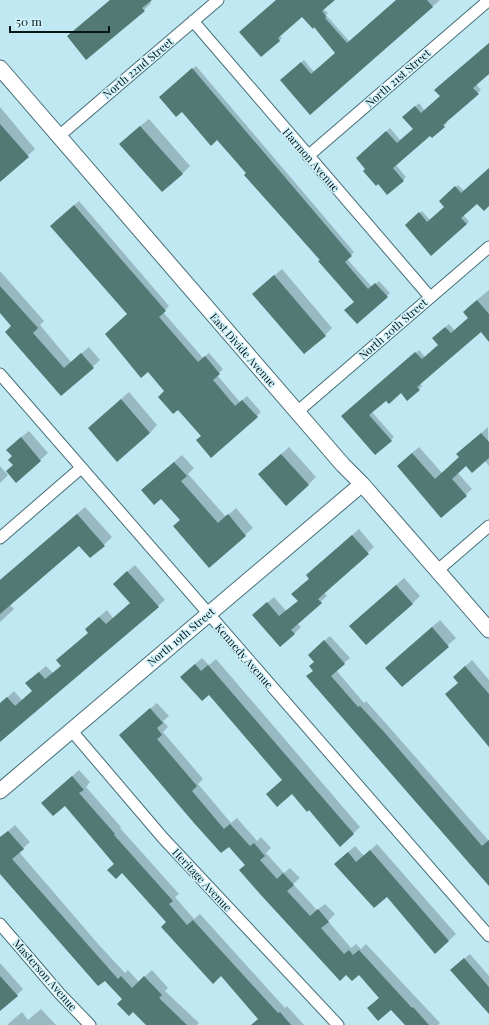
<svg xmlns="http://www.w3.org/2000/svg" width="489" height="1025" viewBox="0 0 489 1025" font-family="'Playfair Display',serif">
<rect width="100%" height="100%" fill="#bfe8f2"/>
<path fill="#0003" d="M110,0H150L151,3L144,10L68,36Z
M277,0H333L323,9L328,13L326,15L350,42L397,0H440L310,113L284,78L304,60L314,72L336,53L315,26L302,15L279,35L282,38L261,56Z
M489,43V73L476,84L481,90L446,121L447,123L444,126L432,136L431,134L396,165L406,177L403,180L378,183L366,169L360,155L390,128L400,140L414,128L407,114L419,103L424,110L441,96Z
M196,66L354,252L347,259L372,287L379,281L390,293L387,296L355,302L217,139L163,94Z
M0,107L35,149L0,181Z
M149,119L190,166L182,174L128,136Z
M489,169V205L477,202L463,215L469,221L467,224L408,222L422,211L430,220L445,207L440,201L458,185L464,191Z
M79,201L169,306L163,312L203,358L209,353L223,369L217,375L240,402L247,396L261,412L257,416L202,436L165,391L128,314L56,221Z
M282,269L332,328L325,335L261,287Z
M0,271L44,321L40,325L71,362L89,347L100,360L61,395L12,326L0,312Z
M489,290V330L481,331L420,383L422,386L419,389L401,392L386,399L372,412L394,437L391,440L346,413L419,350L425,357L440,345L437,335L449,324L455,331L470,318L467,308Z
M129,392L157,425L150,433L89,428Z
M488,427L489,466L485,461L467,464L457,472L472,489L441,517L404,460L419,447L442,473L460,457L464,448Z
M29,431L48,453L16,481L13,456L15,442Z
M289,447L316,477L308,485L259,474Z
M182,455L194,468L188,474L226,517L236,508L253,528L209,567L181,520L150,483Z
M0,466L8,475L0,483Z
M85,507L112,537L104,545L79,544L10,605L14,609L0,622V580Z
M359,529L374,547L324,592L327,596L297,623L301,627L294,634L260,609L274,597L286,611L299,600V587L310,578L313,569Z
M135,565L165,600L0,741V704L14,691L22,700L33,691L34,676L46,666L53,673L62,665L89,632L93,622L107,610L113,618L131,603L121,577Z
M404,578L420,596L412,604L350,626Z
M440,620L456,638L402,686L394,660Z
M330,636L350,658L336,670L364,703L366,701L390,728L489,841V884L314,670L315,649Z
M202,658L209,665L216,659L360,827L341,845L188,670Z
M472,660L489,680V745L459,682L461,670Z
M157,703L169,716L163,721L168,727L163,732L203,779L198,784L231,823L237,818L257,841L261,837L271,848L266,853L284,873L290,868L300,878L293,884L317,910L325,904L335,914L328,921L351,948L356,944L361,949L366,944L440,1023L438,1025H406L391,1008H369L380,997L359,973L246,864L127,729Z
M79,770L90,782L86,787L121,827L120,828L179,894L175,897L194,919L200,914L285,1008L287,1006L304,1025H255L259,1018L221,975L167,922L65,805L49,797Z
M15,825L30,842L19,852L99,945L125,973L128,970L139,982L152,970L168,988L165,991L199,1023L197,1025H147L0,871V838Z
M377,844L456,934L435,953L387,895L335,864L355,846L364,856Z
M470,954L489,976V1013L457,965Z
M0,963L23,989L17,995L0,1003Z
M41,1009L56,1025H7L22,1012L28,1020Z"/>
<path fill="#527973" d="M110,0H152L142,8L145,11L86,60L67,36Z
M276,0H335L322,11L326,16L325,18L347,43L396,0H427L433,7L310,115L280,80L301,62L311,74L335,53L314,27L313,29L302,17L278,38L280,41L261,57L239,32Z
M489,43V74L473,88L479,94L443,125L445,127L432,138L430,136L393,168L404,181L387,195L378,184L376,186L363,171L365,169L356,158L386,131L397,143L413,129L402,117L415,106L421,113L440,96L434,90Z
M192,68L352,256L345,262L368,289L375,283L388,297L357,324L344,310L354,302L318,261L320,260L244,175L246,173L217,140L211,146L182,112L176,117L159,97Z
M0,124L29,157L0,182Z
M140,126L183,174L162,192L119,144Z
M489,168V206L484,211L477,204L461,218L467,224L431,256L405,225L419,212L427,222L444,207L439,201L455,186L461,193Z
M74,205L166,311L159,317L198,362L205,356L220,374L213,380L235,406L242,400L258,417L211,458L196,440L201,436L178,410L173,414L158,397L164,391L148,372L141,378L105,334L127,314L50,226Z
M274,275L326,336L304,354L252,294Z
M0,286L38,328L33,333L64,368L81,353L94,368L61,396L5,332L11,326L0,313Z
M477,300L489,314V342L481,332L417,387L420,390L407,401L401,393L389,404L386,401L369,415L392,441L375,455L341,416L415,352L422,359L438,345L432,338L445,327L451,333L468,318L463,312Z
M121,399L150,433L117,462L88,428Z
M481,433L489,442V458L472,473L466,466L452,479L467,496L441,518L397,466L412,453L435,479L459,457L456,454Z
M21,437L41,461L16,483L6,471L13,465L8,460L12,456L6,450Z
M281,454L309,485L286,506L258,474Z
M174,462L187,476L181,481L218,523L228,514L246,536L209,568L173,526L180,520L161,499L154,505L141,490Z
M77,514L105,546L90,558L79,546L0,614V580Z
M352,535L369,554L318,599L322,603L291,630L295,634L280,647L252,615L267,602L279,616L298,601L291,594L309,579L306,575Z
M127,571L159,607L0,742V703L7,697L15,706L32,691L25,683L39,672L45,679L61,666L56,660L88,633L85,629L99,617L106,624L130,603L113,584Z
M396,585L413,604L366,645L349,626Z
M432,627L449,647L402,687L385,668Z
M324,640L345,664L331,676L358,707L360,706L385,733L482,846L489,840V886L306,676L313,671L309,666L314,662L308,655Z
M195,664L201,671L208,665L354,834L340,847L309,810L307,812L292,794L277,807L266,794L282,780L209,695L202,701L180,677Z
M465,666L489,694V747L445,694L458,683L453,677Z
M150,708L163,723L157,728L162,735L157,739L197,786L192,791L224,829L230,824L250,846L254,843L265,856L260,860L277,879L283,873L294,885L287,891L310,916L318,909L329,922L321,928L344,954L349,950L353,955L359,950L412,1008L413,1007L429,1025H405L391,1010L378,1021L367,1008L379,998L359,975L352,981L346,975L340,981L260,894L239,870L245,865L229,847L221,853L194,823L119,735Z
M72,776L84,790L79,793L115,834L114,835L173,901L169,904L187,925L193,920L278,1013L280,1012L291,1025H251L258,1019L221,976L213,984L161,927L166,922L122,873L116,879L107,870L114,864L65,806L53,816L41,803Z
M8,831L24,849L12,859L118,979L121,976L132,988L144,976L162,995L159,998L187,1025H146L133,1012L129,1016L117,1004L122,999L105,981L98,986L0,874V837Z
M370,850L449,941L435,954L387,897L374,908L334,864L348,852L356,862Z
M464,958L489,987V1014L450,970Z
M0,976L18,996L0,1011Z"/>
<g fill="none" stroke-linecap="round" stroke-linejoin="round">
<defs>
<path id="street" d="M193,21L430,297
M59,136L218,0
M308,156L489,0
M0,374L489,936
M297,412L489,247
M0,538L81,468
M438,570L489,526
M71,730L163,838L338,1025
M0,924L60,994L90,1025"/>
<path id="secondary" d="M0,68L343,465L362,484L489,630
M0,791L362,484"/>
</defs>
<use href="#street" stroke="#476e76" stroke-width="13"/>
<use href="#secondary" stroke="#476e76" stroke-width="17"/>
<use href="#street" stroke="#fff" stroke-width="11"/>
<use href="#secondary" stroke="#fff" stroke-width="15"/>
</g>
<g text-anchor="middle" stroke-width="3" stroke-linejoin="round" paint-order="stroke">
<g font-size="11" fill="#051518" stroke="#d3f4fc">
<text transform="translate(138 68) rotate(-40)" y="4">North 22nd Street</text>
<text transform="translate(398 78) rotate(-41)" y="4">North 21st Street</text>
<text transform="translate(311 160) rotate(49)" y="4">Harmon Avenue</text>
<text transform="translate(393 329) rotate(-41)" y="4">North 20th Street</text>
<text transform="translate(243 350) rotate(49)" y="4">East Divide Avenue</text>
<text transform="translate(181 637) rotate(-40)" y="4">North 19th Street</text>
<text transform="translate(244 656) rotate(49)" y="4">Kennedy Avenue</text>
<text transform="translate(202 880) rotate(47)" y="4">Heritage Avenue</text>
<text transform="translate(45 975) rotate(49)" y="4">Masterson Avenue</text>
</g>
</g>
<path d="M10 26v6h99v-6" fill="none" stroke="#051518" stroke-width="2"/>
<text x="16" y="26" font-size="12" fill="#051518" stroke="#d3f4fc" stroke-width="3" paint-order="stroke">50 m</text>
</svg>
